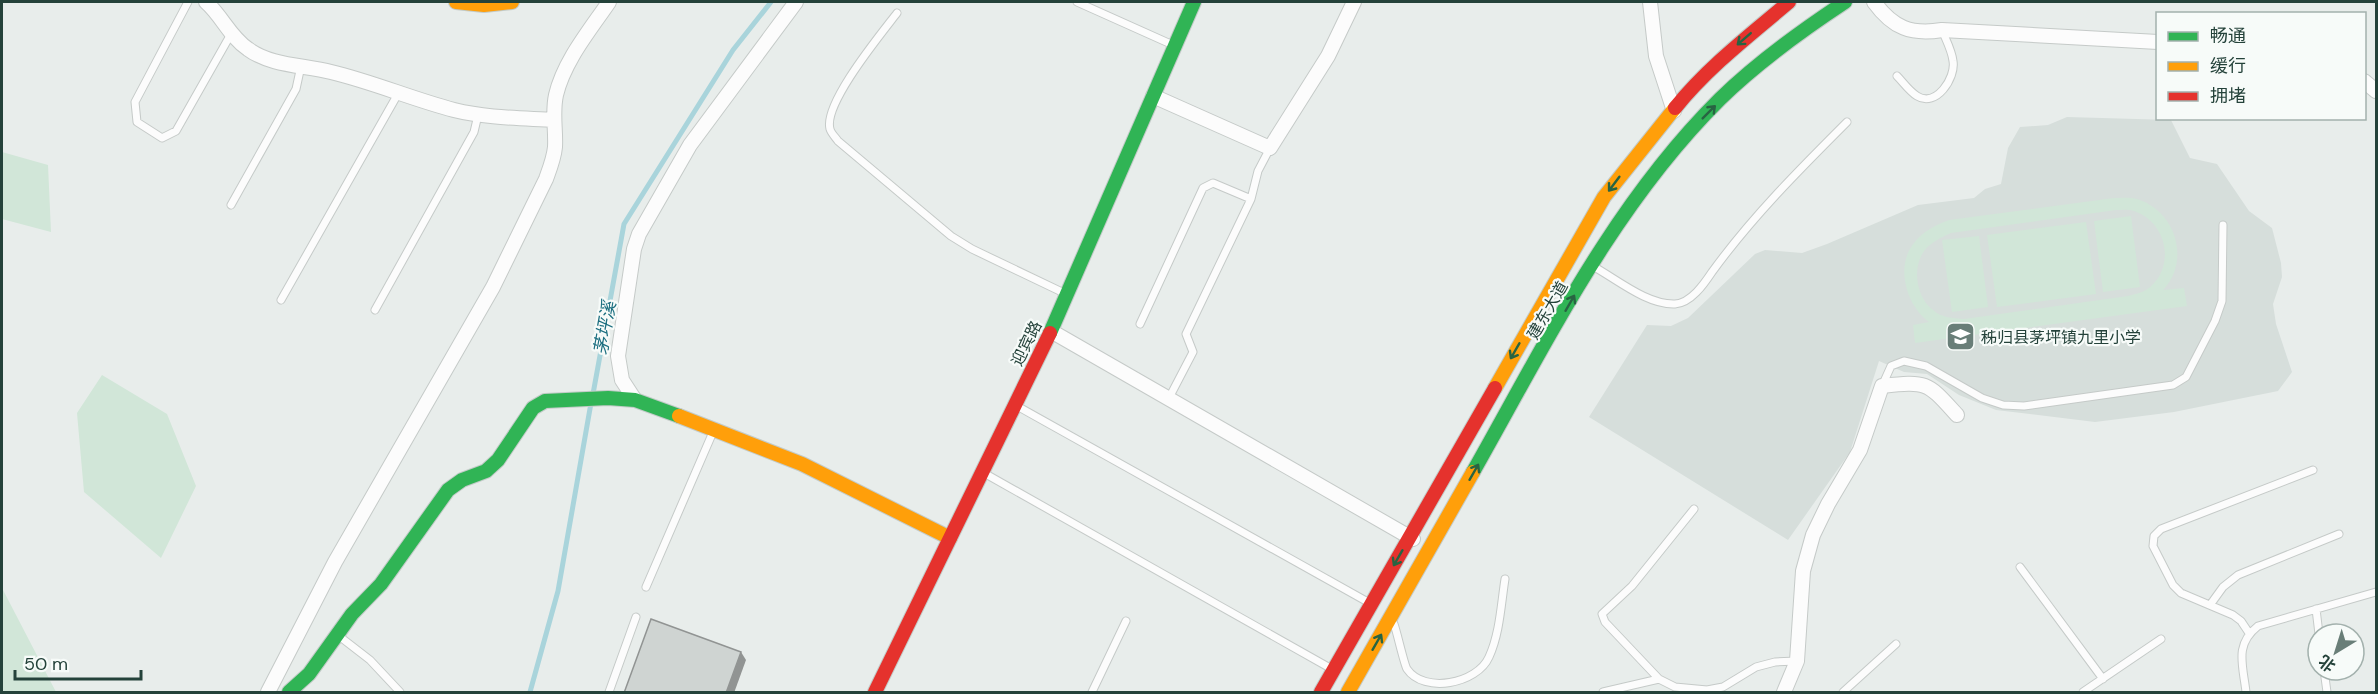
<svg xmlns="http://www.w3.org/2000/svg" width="2378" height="694" viewBox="0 0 2378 694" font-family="'DM Sans','Noto Sans SC',sans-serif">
<rect width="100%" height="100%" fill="#e8edeb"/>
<path fill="#d6dedb" d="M2067,117L2171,120L2190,158L2217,164L2249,211L2272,228L2281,263L2282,277L2273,304L2276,324L2292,372L2278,391L2174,412L2095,422L1996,410L1959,395L1927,374L1904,372L1879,361L1850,452L1788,540L1589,417L1647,325L1671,326L1688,318L1755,254L1765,250L1802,253L1827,244L1918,205L1974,198L1985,189L2001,184L2008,148L2020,127L2048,125Z"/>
<path fill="#d1e6d8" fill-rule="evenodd" d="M2,152L48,165L51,232L2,219Z
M2114,198C2121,198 2131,197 2137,199C2176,211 2191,261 2163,290L2184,288L2187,306L1915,343L1913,325L1929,322C1906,305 1895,266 1914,243C1923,231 1936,225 1949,220ZM2116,210C2121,210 2129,209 2134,211C2169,223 2176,270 2146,290C2141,293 2134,294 2128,296L1964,319C1953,318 1942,318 1933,310C1916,297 1912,268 1924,251C1931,242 1942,237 1951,233Z
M2131,216L2140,287L2103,292L2094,221Z
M2086,222L2096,294L1997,307L1987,235Z
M1979,236L1988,307L1952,312L1942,240Z
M102,375L167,414L196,486L161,558L84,492L77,413Z
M2,588L56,692H2Z"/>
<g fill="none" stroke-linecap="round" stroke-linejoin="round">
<path stroke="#a9d4db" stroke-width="5" d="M593,394L624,224L733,50L771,2
M530,692L558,591L591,403"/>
<defs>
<path id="lane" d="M188,2L135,102L137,122L162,138L176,131L231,34
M1077,2L1173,45
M897,13C881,34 823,104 830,129C831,133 836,138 838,141L951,236L972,249L1064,293
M1897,76C1903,82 1909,91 1917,96C1936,108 1956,78 1953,61C1952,51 1946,40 1942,30
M231,205L296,89L301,66
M1596,268C1619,281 1648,305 1675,304C1691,303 1704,284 1712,272C1752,217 1799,170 1847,122
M281,300L399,92
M375,310L474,132L478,115
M1140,324L1203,188L1213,183L1251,199
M1882,386L1891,366L1904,361L1926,366L1982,398L2003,405L2024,406L2173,385L2186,377L2215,321L2222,301L2223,225
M1169,398L1193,352L1186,334L1251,199L1258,171L1270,148
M1017,406L1366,601
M984,473L1330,668
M1694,509L1632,586L1602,614L1605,622L1659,679L1675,687L1707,690L1723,687L1756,667L1775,662L1797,661
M2020,567L2103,679
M646,587L713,432
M2210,605L2223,587L2238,575L2339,534
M2316,609L2319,634
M1394,624C1397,632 1404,664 1407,669C1424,694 1477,684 1489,657C1500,633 1501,604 1505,579
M2249,633L2241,621L2233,615L2181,593L2173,585L2153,546L2154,536L2161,529L2313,470
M339,636L370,660L400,692
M2324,670L2327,692
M609,692L636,617
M1092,692L1126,621
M1603,692L1659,679
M1843,692L1896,644
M2083,692L2161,639
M2246,692C2243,665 2234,645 2258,626L2376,592"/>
<path id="street" d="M206,2C222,16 230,37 248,49C271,66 304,65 331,72C373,82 412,99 454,110C486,118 521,118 554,120
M1650,2L1656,56L1674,111
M1874,2C1893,28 1911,35 1942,30L2158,42
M2364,81L2376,91
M1153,96L1270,148L1328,56L1354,2
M1051,331L1413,539
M635,400L622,380L618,356L634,249L639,234L690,145L796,2
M268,692L335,562L493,287L546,179C550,168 554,158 555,147C556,130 552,113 556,95C564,61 590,30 609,2
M1784,692L1797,661L1803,571L1813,535L1828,504L1860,450L1882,386C1928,381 1927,382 1957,415"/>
<path id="fast" d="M1050,333L1194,2
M1473,472C1546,343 1613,205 1720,99C1758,62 1801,31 1845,2
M289,692L309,674L352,614L381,584L448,490L462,480L486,471L498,460L533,408L545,401L608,398L635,400L679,416"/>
<path id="slow" d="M456,2L484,5L512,2
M1495,388L1604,197L1675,108
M679,416L802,464L950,538
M1348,692L1473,472"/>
<path id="jam" d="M1675,108C1708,67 1750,35 1789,2
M875,692L1050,333
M1321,692L1495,388"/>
</defs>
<use href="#lane" stroke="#c5cac8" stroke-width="9"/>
<use href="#street" stroke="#c5cac8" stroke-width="16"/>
<use href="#fast" stroke="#c3cbc8" stroke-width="16"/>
<use href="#slow" stroke="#c3cbc8" stroke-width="16"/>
<use href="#jam" stroke="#c3cbc8" stroke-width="16"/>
<use href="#lane" stroke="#fcfcfc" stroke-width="7"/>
<use href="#street" stroke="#fcfcfc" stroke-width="14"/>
<use href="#fast" stroke="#30b455" stroke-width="14"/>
<use href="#slow" stroke="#ff9f0a" stroke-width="14"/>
<use href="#jam" stroke="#e5322d" stroke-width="14"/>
</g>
<path fill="#919493" d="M741,652L746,660L734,693H726Z"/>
<path fill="#cfd4d2" stroke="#919493" stroke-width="1.5" d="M651,619L741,652L726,693H624Z"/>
<defs><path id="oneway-shaft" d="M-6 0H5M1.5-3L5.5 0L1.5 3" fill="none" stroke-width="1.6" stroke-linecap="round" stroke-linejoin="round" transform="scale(1.5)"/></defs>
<g stroke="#286442">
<use href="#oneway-shaft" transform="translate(1744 39) rotate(139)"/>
<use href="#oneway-shaft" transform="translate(1709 112) rotate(-45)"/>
<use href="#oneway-shaft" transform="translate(1614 184) rotate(127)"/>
<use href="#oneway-shaft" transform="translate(1570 303) rotate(-60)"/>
<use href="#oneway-shaft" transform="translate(1515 351) rotate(120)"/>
<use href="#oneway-shaft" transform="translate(1474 472) rotate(-60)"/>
<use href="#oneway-shaft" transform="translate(1398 558) rotate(120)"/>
<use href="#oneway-shaft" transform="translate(1377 642) rotate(-60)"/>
</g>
<defs>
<symbol id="school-square" viewBox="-11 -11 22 22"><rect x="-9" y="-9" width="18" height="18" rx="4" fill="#697e78" stroke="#f7fbf9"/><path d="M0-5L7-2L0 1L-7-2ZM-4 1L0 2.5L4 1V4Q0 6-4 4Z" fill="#fff"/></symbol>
</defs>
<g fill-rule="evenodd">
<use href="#school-square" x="1944" y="320" width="33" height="33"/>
</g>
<g text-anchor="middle" stroke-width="4.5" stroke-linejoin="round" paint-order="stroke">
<g font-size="16" fill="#24423a" stroke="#f7fbf9">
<text transform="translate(1547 310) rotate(-60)" y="6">建东大道</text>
<text transform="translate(1026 343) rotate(-64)" y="6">迎宾路</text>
</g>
<g font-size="16" fill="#24423a" stroke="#f7fbf9" text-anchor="start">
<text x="1981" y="343">秭归县茅坪镇九里小学</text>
</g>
<g font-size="18" font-style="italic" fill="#1c6f80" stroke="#f7fbf9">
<text transform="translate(605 328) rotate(-80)" y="6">茅坪溪</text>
</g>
</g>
<rect width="2378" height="694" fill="none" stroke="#24423a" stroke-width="6"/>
<rect x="2156" y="12" width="210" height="108" fill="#f7fbf9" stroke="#a3b1ad" stroke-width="1.5"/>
<rect x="2168" y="32" width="30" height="9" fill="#30b455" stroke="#a3b1ad" stroke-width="1.5"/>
<text x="2210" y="42" font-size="18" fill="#24423a">畅通</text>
<rect x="2168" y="62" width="30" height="9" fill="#ff9f0a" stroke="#a3b1ad" stroke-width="1.5"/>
<text x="2210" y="72" font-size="18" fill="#24423a">缓行</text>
<rect x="2168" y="92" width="30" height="9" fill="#e5322d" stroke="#a3b1ad" stroke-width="1.5"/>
<text x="2210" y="102" font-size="18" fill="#24423a">拥堵</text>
<g transform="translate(2336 652) rotate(218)"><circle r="28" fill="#f7fbf9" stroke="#a3b1ad" stroke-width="1.5"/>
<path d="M0-4.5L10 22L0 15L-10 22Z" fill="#697e78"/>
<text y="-9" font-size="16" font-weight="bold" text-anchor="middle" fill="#24423a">北</text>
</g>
<path d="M15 670v9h126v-9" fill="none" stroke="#24423a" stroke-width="3"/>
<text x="24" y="670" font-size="18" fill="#24423a" stroke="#f7fbf9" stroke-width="4.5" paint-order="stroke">50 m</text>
</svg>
